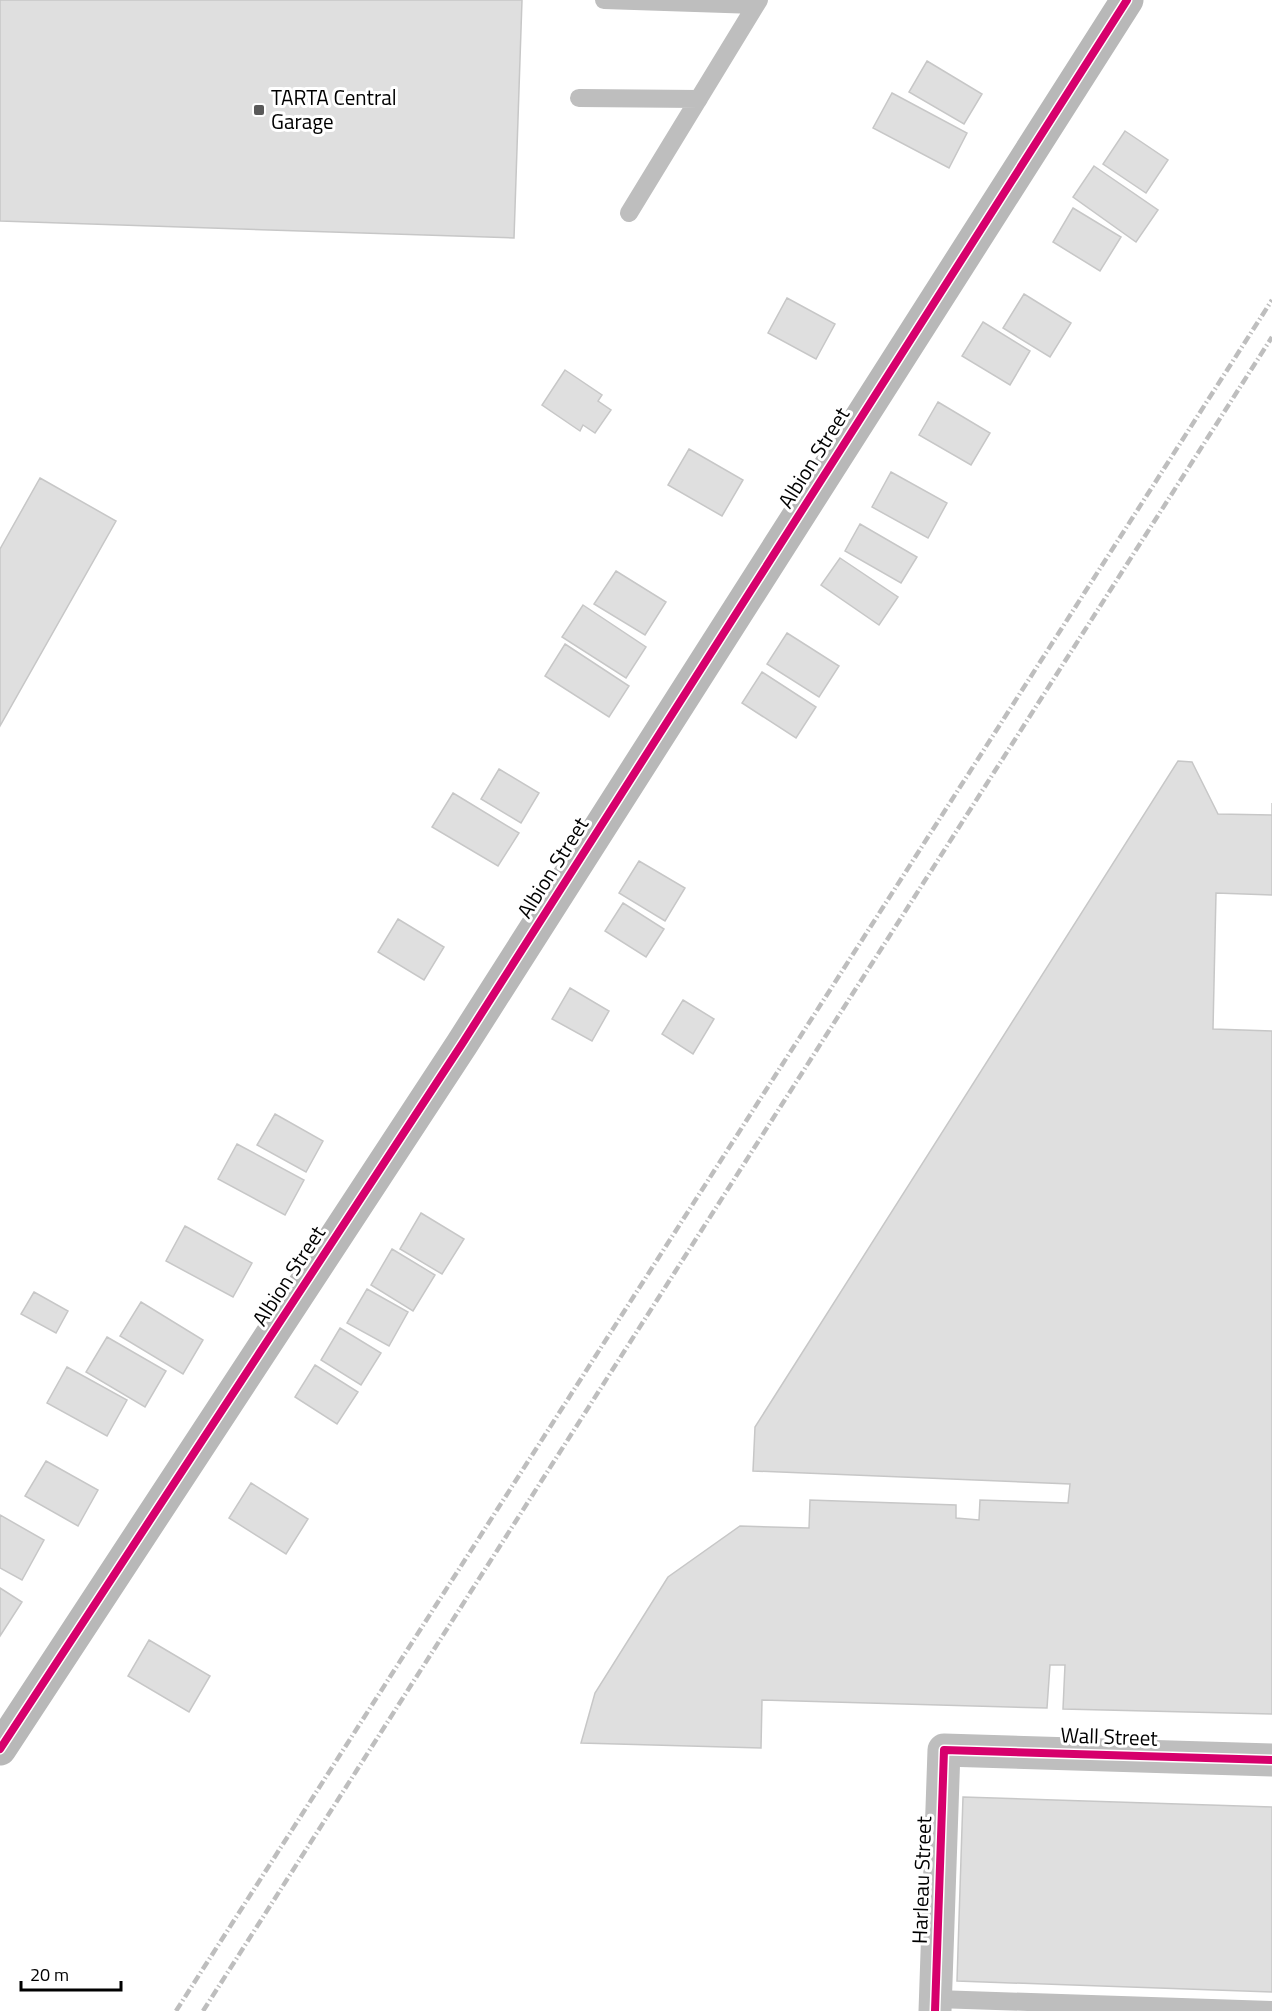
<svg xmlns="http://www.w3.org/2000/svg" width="1272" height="2011" viewBox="0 0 1272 2011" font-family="'Titillium Web',sans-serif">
<rect width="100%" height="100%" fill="#fff"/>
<path fill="#dfdfdf" stroke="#c7c7c7" stroke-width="1.5" d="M0,0H522L514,238L0,221Z
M927,61L982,94L964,124L909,92Z
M892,93L967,133L949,168L873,128Z
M1125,131L1168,160L1146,193L1103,164Z
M1094,166L1158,210L1136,242L1073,197Z
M1073,208L1121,237L1100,271L1053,242Z
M1024,294L1071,323L1050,357L1003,328Z
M787,298L835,324L816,359L768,333Z
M983,322L1030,351L1010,385L962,356Z
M565,370L602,395L598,401L611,410L595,433L583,425L580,431L542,405Z
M938,402L990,433L971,465L919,435Z
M689,449L743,480L722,516L668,485Z
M891,472L947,503L928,538L872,507Z
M40,478L116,521L0,726V549Z
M860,524L917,557L901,583L845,551Z
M840,558L898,597L879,625L821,585Z
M616,571L666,602L645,635L594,604Z
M583,605L646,647L626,678L562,637Z
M787,633L839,666L819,697L767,664Z
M565,644L629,686L609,717L545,676Z
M762,672L816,707L796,738L742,703Z
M1178,761L1192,762L1218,814L1272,815V803V895L1216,893L1213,1029L1272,1031V1714L1063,1709L1065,1665H1050L1047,1708L762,1700L761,1748L581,1743L595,1693L668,1577L740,1526L809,1528L810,1500L956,1505V1518L979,1520L980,1500L1068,1503L1070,1484L753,1471L755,1427Z
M499,769L539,793L521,823L481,799Z
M453,793L519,833L498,866L432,827Z
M639,861L685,888L665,921L619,893Z
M623,903L664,929L646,957L605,931Z
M398,919L444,947L424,980L378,952Z
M570,988L609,1011L592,1041L552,1019Z
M683,1000L714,1019L693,1054L662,1034Z
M275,1114L323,1141L306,1172L257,1145Z
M237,1144L304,1180L285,1215L218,1179Z
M421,1213L464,1239L442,1274L400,1249Z
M185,1226L252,1263L233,1297L166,1261Z
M392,1249L435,1275L413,1311L371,1285Z
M367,1289L408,1312L389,1346L347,1323Z
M34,1292L68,1311L56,1333L21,1314Z
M141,1302L203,1340L183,1374L120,1336Z
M340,1328L381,1353L361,1385L321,1360Z
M107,1337L166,1371L145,1407L86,1372Z
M315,1365L358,1392L337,1424L295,1397Z
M67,1367L127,1400L107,1436L47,1403Z
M46,1461L98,1490L78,1526L25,1496Z
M251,1483L308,1519L286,1554L229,1518Z
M0,1515L44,1540L22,1580L0,1568Z
M0,1588L22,1602L0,1636Z
M149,1640L210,1676L189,1712L128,1676Z
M963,1797L1272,1807V1992L957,1981Z"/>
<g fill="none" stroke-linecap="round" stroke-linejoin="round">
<path stroke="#bebebe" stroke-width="18" d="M604,0L756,5
M579,98L699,99
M629,213L759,0
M936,1999L1272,2010"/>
<path stroke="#bebebe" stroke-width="33" d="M935,2011L944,1750L1272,1760"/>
<path stroke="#b8b8b8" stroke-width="33" d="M0,1749L462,1044L1127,0"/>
<path stroke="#bebebe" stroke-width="4.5" stroke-dasharray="9 3 1.5 3" stroke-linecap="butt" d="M176,2011L1272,300
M203,2011L1272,337"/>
<defs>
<path id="cycleway" d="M0,1749L462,1044L1127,0
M935,2011L944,1750L1272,1760"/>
</defs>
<use href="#cycleway" stroke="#fff" stroke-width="11"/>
<use href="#cycleway" stroke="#d6006c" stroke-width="8"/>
</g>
<rect fill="#595959" stroke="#fff" stroke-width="2" x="253" y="104" width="12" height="12" rx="3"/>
<g text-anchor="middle" stroke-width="6" stroke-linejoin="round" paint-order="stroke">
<g font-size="21" fill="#000" stroke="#fff" text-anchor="start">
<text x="271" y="105">TARTA Central<tspan x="271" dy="24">Garage</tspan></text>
</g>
<g font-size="21" fill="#000" stroke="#fff">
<text transform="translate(814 458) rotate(-58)" y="7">Albion Street</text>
<text transform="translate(553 868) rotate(-58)" y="7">Albion Street</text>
<text transform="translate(289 1276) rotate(-57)" y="7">Albion Street</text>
<text transform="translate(1109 1737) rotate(2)" y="7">Wall Street</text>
<text transform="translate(922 1880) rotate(-88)" y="7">Harleau Street</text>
</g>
</g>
<path d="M21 1981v9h100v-9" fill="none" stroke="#000000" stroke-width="3"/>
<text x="30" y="1981" font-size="18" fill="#000000" stroke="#ffffff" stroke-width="4.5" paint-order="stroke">20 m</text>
</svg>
